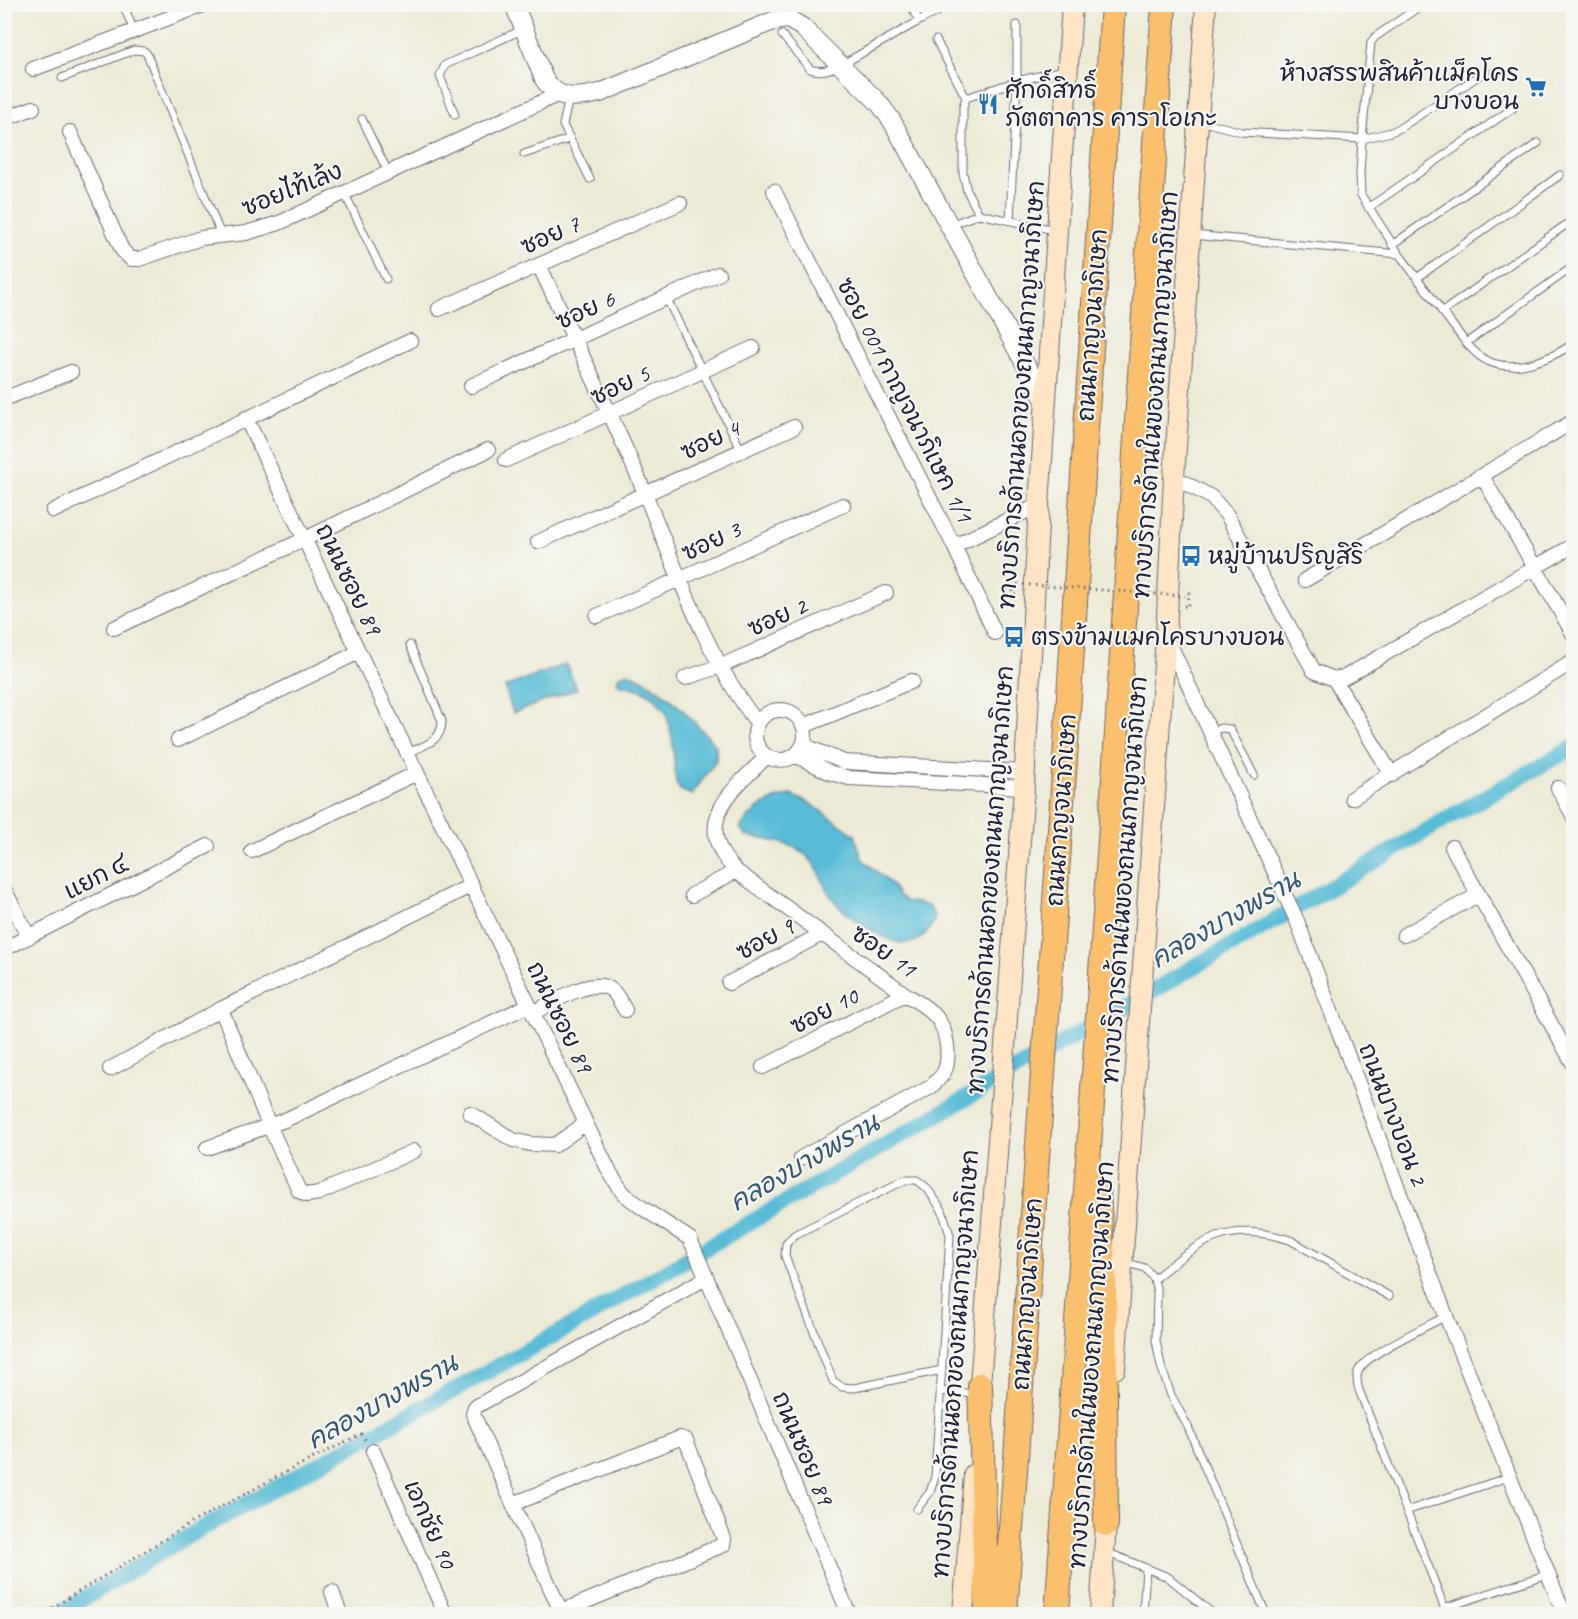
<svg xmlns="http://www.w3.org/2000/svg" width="1578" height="1619" viewBox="0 0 1578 1619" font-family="Caveat,'Playpen Sans Thai',sans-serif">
<rect width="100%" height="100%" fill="#f6f6f2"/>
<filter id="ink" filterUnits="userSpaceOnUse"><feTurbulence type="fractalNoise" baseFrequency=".0167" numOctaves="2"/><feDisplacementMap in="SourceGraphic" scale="12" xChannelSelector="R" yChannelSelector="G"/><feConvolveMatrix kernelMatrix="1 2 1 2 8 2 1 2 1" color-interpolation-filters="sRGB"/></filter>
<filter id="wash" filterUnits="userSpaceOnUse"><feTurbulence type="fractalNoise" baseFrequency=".008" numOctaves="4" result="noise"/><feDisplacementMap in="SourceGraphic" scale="24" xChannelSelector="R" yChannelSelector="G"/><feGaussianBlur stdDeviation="1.35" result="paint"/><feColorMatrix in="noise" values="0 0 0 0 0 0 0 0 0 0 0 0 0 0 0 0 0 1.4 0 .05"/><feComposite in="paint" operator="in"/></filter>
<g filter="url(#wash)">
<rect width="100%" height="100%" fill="#edead6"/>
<path fill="#59bcd7" stroke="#3e6f89" stroke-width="1.5" d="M566,664L577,689L513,713L505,687Z
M627,672C663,686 692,718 716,746V760L692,795L680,790L676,783L672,737L666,712L653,696L639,689L618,684V677Z
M790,795L808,802L855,835L862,859L891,884L898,895L907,902L919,903L930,907L935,918C919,957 891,943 864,926C852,918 841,910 833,899C823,887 821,871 810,859C795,842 767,840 746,836L740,828C752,810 768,799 790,795Z"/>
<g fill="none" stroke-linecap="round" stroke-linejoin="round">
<path stroke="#59bcd7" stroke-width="16" d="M58,1614L190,1535L562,1331L1291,911L1446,819L1574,747"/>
</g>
</g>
<g filter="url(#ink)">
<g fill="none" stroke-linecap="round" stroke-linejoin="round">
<defs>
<path id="service" d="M123,4L134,31
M910,4L919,21
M1423,4L1375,37L1371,42L1362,139L1360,175L1361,195L1399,254L1466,343L1574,266
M782,35L810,69C821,73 831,69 841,65L919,21L953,4
M936,40L966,98L963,107V173L967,191L979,214L1054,230
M62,78L134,50L144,51L147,54L221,235
M569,98L563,125L590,179
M966,98L1017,81L1064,70
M455,115L440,76L445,65L524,29
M362,119L388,172
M1200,121L1242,132L1362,139L1391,132L1400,128L1486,71
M524,154L569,139
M344,192L386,279
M1368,208L1513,108
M1010,219L1017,81V25
M950,225L979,214
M1192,235L1399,254
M1392,245L1538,143
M1417,278L1560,175
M666,297L741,450
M1442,312L1574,219
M1466,343C1471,348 1477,355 1484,359C1511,375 1550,360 1574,343
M1209,732L1221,728L1230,729L1254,775
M408,753C424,745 442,742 442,721L410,645
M1124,1262L1145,1268L1154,1279L1157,1292L1156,1341L1161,1366L1171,1395L1188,1427L1266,1614
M1154,1279C1201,1240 1227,1220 1290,1240L1389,1296
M1446,1316C1426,1327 1373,1351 1361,1367C1355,1374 1357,1382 1359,1390L1447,1614
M940,1391L977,1394
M917,1509L930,1492L935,1477L950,1235L942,1210L927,1188L917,1180H905L794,1235L786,1244L785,1256L833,1381L842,1387L854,1388L942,1370
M1406,1511L1509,1477
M1106,1552L1168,1577L1213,1614
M1444,1608L1548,1574
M1143,1614L1146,1568"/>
<path id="minor" d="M33,69L206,4
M4,119L33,108
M70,132L122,250L131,259H139L201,238L246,233L279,223L559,94
M774,191L954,546L1039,505
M539,265C575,342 614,418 646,496C678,574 706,656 758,724
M439,309L680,203
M471,386L718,274
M4,399L71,372
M246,418L609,1171L623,1193L641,1207L690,1239L849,1614
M506,460L753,348
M1482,476L1574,635
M1174,477L1211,497L1227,515L1314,671L1334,679L1345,677L1574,545
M53,511L410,341
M538,542L794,427
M954,546L995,633
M1305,580L1574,421
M597,616L843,505
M114,628L305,539L488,450
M1167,638L1297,921L1446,1316L1564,1614
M685,678L721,666L886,593
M1334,679L1392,775
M755 735a25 25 0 1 1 50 0a25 25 0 1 1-50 0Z
M804,726L912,681
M178,740L359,652
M803,745L844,762L1024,772
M795,755L831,773L849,778L1024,787
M767,756C742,782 699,812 722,853C725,859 731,865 736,871L905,994C916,1001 928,1007 936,1017C947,1029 951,1058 944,1072C941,1078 935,1082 931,1087L801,1158
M1558,788L1574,817
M1352,798L1574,661
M1452,847L1574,1065
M252,851L417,773
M4,889L29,937
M692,895L736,871
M1404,935L1478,895
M4,949L208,846
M729,983L822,934
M221,1009L269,1125L299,1191L307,1195L319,1193L414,1151
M533,1013C550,1004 589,978 608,988C616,991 621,1004 625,1010
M763,1067L905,994
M110,1069L221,1009L472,885
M470,1113L513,1140L530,1144L555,1145L586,1123
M207,1148L285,1120L529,1005
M373,1451L445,1614
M513,1504L680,1438L686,1440L724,1539L723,1545L560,1612
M332,1592L340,1614
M562,1614L473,1414L475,1407L706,1278"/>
<path id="tertiary" d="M514,4L544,79C558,102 578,98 600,93L773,21L788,19L802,27L879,103L892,121L1046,402"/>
<path id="secondary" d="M1115,1369L1166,635L1174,477L1206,4
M979,1399L1024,787L1039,505L1072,4
M963,1614L974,1474
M1100,1614L1107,1509"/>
<path id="trunk" d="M1098,1193L1104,1279L1106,1524
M980,1385L987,1614
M1005,1614L1065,759L1113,4
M1057,1614L1109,856L1164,4"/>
</defs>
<use href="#service" stroke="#696871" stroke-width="9"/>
<use href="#minor" stroke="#696871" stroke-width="16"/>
<use href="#tertiary" stroke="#696871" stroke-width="20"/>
<use href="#secondary" stroke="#696871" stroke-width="22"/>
<use href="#trunk" stroke="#696871" stroke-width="26"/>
<path stroke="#696871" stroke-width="3" stroke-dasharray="1.5 4.5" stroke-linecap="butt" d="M1016,595H1013V581L1018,580
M1184,606L1188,607L1189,593L1186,592
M42,1614L193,1522L284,1473L361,1434L366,1441"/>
<use href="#service" stroke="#fff" stroke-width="7"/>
<use href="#minor" stroke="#fff" stroke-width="14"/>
<use href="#tertiary" stroke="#fff" stroke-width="18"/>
<use href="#secondary" stroke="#fde5c5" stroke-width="20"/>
<use href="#trunk" stroke="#f9bf6d" stroke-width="24"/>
<path stroke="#696871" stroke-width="3" stroke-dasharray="1.5 4.5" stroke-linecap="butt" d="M1017,584L1185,596
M949,1610L1017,1614"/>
</g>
</g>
<defs>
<symbol id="supermarket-bare" viewBox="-9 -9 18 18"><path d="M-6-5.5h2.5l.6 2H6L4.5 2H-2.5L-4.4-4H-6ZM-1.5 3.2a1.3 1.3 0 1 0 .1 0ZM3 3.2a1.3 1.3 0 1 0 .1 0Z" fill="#1f6fb2" stroke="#f6f6f2" stroke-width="2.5" paint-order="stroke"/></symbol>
<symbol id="restaurant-bare" viewBox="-9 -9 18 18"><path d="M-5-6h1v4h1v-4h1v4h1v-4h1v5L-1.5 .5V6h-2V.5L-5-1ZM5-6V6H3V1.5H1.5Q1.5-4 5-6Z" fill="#1f6fb2" stroke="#f6f6f2" stroke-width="2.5" paint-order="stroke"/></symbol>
<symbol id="bus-bare" viewBox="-9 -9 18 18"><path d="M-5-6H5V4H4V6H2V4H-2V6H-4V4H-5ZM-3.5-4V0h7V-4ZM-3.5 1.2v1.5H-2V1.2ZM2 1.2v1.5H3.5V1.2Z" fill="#1f6fb2" stroke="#f6f6f2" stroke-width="2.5" paint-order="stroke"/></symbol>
</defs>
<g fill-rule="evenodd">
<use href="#supermarket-bare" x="1521" y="72" width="30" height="30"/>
<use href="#restaurant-bare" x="973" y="89" width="30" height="30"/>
<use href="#bus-bare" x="1176" y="541" width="30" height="30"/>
<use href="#bus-bare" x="999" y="622" width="30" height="30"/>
</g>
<g text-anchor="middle" stroke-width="4.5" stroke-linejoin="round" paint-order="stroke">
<g font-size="24" fill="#22223b" stroke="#f6f6f2" text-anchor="start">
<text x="1519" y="81" text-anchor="end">ห้างสรรพสินค้าแม็คโคร<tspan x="1519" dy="28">บางบอน</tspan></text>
<text x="1005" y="98">ศักดิ์สิทธิ์<tspan x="1005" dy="28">ภัตตาคาร คาราโอเกะ</tspan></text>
<text x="1208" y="564">หมู่บ้านปริญสิริ</text>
<text x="1031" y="645">ตรงข้ามแมคโครบางบอน</text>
</g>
<g font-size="24" fill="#22223b" stroke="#f6f6f2">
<text transform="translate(292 189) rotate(-22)" y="8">ซอยไท้เล้ง</text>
<text transform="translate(550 235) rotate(-24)" y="8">ซอย 7</text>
<text transform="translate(585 310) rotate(-24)" y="8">ซอย 6</text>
<text transform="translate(1092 325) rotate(-86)" y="8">ถนนกาญจนาภิเษก</text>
<text transform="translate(620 385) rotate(-25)" y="8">ซอย 5</text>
<text transform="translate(1021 395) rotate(-86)" y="8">ทางบริการด้านนอกของถนนกาญจนาภิเษก</text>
<text transform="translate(1155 395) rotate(-86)" y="8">ทางบริการด้านในของถนนกาญจนาภิเษก</text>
<text transform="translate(905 400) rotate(63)" y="8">ซอย 001 กาญจนาภิเษก 1/1</text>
<text transform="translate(710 440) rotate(-25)" y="8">ซอย 4</text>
<text transform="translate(711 541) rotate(-25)" y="8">ซอย 3</text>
<text transform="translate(349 579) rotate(64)" y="8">ถนนซอย 89</text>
<text transform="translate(777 617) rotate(-24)" y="8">ซอย 2</text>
<text transform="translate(1061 810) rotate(-86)" y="8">ถนนกาญจนาภิเษก</text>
<text transform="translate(96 877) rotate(-27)" y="8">แยก ๔</text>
<text transform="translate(990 880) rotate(-86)" y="8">ทางบริการด้านนอกของถนนกาญจนาภิเษก</text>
<text transform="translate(1124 880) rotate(-86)" y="8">ทางบริการด้านในของถนนกาญจนาภิเษก</text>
<text transform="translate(765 939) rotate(-28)" y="8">ซอย 9</text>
<text transform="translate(884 951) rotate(35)" y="8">ซอย 11</text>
<text transform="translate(824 1011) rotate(-27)" y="8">ซอย 10</text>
<text transform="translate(560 1017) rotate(64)" y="8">ถนนซอย 89</text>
<text transform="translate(1393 1114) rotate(69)" y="8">ถนนบางบอน 2</text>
<text transform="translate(1027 1294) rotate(-86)" y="8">ถนนกาญจนาภิเษก</text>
<text transform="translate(955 1364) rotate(-86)" y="8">ทางบริการด้านนอกของถนนกาญจนาภิเษก</text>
<text transform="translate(1091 1365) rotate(-86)" y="8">ทางบริการด้านในของถนนกาญจนาภิเษก</text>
<text transform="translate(803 1448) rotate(67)" y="8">ถนนซอย 89</text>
<text transform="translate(430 1524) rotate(66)" y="8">เอกชัย 90</text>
</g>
<g font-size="26" font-style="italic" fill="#355872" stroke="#f6f6f2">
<text transform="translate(1225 919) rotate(-30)" y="9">คลองบางพราน</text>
<text transform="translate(804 1162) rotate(-30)" y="9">คลองบางพราน</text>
<text transform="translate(382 1401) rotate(-29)" y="9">คลองบางพราน</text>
</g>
</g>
<rect width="1578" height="1619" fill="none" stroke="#f6f6f2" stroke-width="24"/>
</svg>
